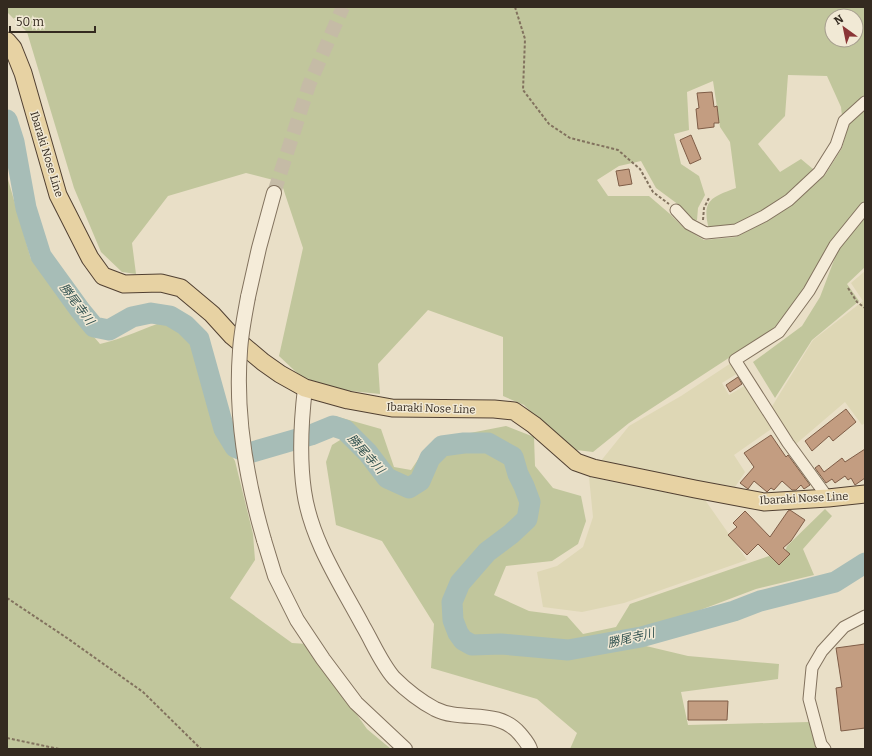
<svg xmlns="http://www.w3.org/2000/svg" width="872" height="756" viewBox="0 0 872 756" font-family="Bitter,'Noto Sans JP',serif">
<rect width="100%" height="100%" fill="#e9dfc7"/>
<path fill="#ded7b5" d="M865,271V423L862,425L845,402L796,444L771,408L813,340L863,301L851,283Z
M731,363L738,373L722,383L729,395L746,385L774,427L734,455L745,472L735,487L611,465L600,462L629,426L681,396Z
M589,477L660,491L703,497L747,560L624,603L582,612L543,607L537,572L557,566L583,547L593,517Z"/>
<path fill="#c1c69c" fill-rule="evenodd" d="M7,7H865V96L842,116L841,107L827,76L788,75L785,116L758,144L780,172L801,159L813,169L787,196L761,213L735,225L709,229C701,200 712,197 736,188L730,142L720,127L713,81L687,92L689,130L674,134L681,164L699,176L705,195L698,208L697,220H692L679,205L656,188L641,161L619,166L597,180L608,196H649L670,214L684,228L704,240L736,237L765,222L792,204L825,175L842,148L849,123L865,110V201L832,242L806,289L773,329L629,423L593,452L568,449L524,405L503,396V337L428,310L378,364L380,394L312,387L279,356L303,248L281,182L246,173L168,196L132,243L136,274L122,272L101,252L74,188L27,32L7,12ZM832,16H856V40H832Z
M7,176L31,259L65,303L100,344C123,339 144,328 166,321L181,331L196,348L218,433L235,461L253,534L255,560L230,598L292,643L307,644L367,729L391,749H7Z
M865,217V267L847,284L859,301L812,340L775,398L753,362L802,326L820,297L839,247Z
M335,416L381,429L394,467L411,470L421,455L425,460L418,478L408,482L390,474L372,451L348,428L334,423Z
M506,426L534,437L535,466L553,488L581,496L586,521L578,544L552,561L506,566L494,595L529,611L567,616L583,634L616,627L630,604L769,556L782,559L787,546L825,509L832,516L803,549L814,575L756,589L642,632L568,647L503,641H475L466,637L462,632L457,619L455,603L464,585L488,555L513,538L529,520L534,502L516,457L488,441L463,439L470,433Z
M345,437L364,456L383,482L408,493L423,485L434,462L444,450L465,446L487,447L508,462L513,477L524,502L522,516L484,549L455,580L446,601L449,621L453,634L458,641L469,649L564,658L646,646L688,656L779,664L778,679L681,692L688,725L809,722L816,749H570L577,733L537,699L431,668L434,624L382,541L336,525L326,462L332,445Z"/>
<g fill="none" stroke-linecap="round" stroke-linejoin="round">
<path stroke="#a7bdb7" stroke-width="21" d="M7,120L14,142L26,208L41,256L80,310L94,327L109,330L132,317L151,313L170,316L185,325L199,339L224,429L235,447L249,453L311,435L333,426L345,430L368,453L387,478L409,488L420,481L430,458L442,446L464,443H488L513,457L518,474L524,486L530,502L527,519L511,534L487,552L460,583L452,602L453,620L458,633L463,640L472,645L501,644L568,650L641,637L734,611L760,601L835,582L865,563"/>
</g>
<path fill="#c39d81" stroke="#7f5d47" d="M712,92L714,107L717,106L719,123H714V127L698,129L696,109L699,108L697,93Z
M691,135L701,159L690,164L680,140Z
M629,169L632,184L619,186L616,171Z
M738,377L742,384L730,392L726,385Z
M846,409L856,422L833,441L829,436L812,451L805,441Z
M771,435L786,457L788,455L810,485L804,489L801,485L796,490H792L782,481L774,490L771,488L767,492L754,481L748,489L740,483L754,467L744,453Z
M865,449V478L855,485L851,478L848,480L845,476L835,483L832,479L826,483L815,468L819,465L824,472L842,458L845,462Z
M790,510L805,520L791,541L783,548L790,554L779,565L758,544L747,555L728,535L737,527L733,523L745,511L770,537L788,511Z
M865,644V728L841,731L836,688L842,687L836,648Z
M688,701H728L727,720H688Z"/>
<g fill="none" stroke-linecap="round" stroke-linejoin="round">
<path stroke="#c5bba6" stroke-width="14" stroke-dasharray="14 7" stroke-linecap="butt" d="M274,193L309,85L343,7"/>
<defs>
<path id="minor" d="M676,210L689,224L706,233L736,230L764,216L789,200L819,172L836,145L844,121L865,102
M828,498L788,443L735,360L779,332L809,291L835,245L865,208
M825,749L821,744L809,699L812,668L822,651L844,627L865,616"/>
<path id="tertiary" d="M248,297L259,248L274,193
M305,388C301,422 299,456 304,491C311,540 340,583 363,626C373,643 381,663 394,678C406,690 420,701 435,709C463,723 497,707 520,734C524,739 528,743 530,749
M264,540L275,576L297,620L323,659L356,703L405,749"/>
<path id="primary" d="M7,41L13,48L23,73L58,195L90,258L103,276L124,284L161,283L181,288L212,314L232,336L263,362L280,374L305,388L348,400L392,408L494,409L514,411L534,425L576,462L593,468L695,489L764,502L828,498L865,494"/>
</defs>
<use href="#minor" stroke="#82725e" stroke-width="13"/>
<use href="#tertiary" stroke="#82725e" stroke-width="16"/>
<use href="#primary" stroke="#514032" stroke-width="19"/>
<path stroke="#82725e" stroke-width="2" stroke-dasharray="3 2" stroke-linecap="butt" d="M515,7L525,39L523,90L549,124L570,138L618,150L640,169L653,192L669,204
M703,220L704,208L709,198
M848,288L857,302L865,308
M7,598L67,638L143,692L201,749
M7,738L59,749"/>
<use href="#minor" stroke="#f5ecd9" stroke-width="11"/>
<use href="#tertiary" stroke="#f5ecd9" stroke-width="14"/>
<use href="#primary" stroke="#e7d2a3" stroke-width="17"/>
<defs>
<path id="tertiary-bridge" d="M248,297C245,314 241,333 240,351C235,416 246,478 264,540"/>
</defs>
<use href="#tertiary-bridge" stroke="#82725e" stroke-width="16" stroke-linecap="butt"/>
<use href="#tertiary-bridge" stroke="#f5ecd9" stroke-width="14"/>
</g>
<g text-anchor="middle" stroke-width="3" stroke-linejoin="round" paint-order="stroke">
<g font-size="11" fill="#342a20" stroke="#f1e9d5">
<text transform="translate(47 154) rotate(73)" y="4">Ibaraki Nose Line</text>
<text transform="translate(431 408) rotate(2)" y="4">Ibaraki Nose Line</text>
<text transform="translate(804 498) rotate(-3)" y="4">Ibaraki Nose Line</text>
</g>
<g font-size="12" font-style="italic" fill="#315250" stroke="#f1e9d5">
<text transform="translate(77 304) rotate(53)" y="4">勝尾寺川</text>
<text transform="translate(366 454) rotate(48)" y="4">勝尾寺川</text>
<text transform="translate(631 638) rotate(-13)" y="4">勝尾寺川</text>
</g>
</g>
<rect width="872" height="756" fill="none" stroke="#342a20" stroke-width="16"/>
<g transform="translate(844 28) rotate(327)"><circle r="19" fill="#f1e9d5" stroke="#a59d8d"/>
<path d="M0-3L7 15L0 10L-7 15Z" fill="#8a3536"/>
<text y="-6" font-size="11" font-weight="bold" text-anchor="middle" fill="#342a20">N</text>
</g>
<path d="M10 26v6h85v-6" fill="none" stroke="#342a20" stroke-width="2"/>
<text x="16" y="26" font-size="12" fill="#342a20" stroke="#f1e9d5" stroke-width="3" paint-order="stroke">50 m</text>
</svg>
